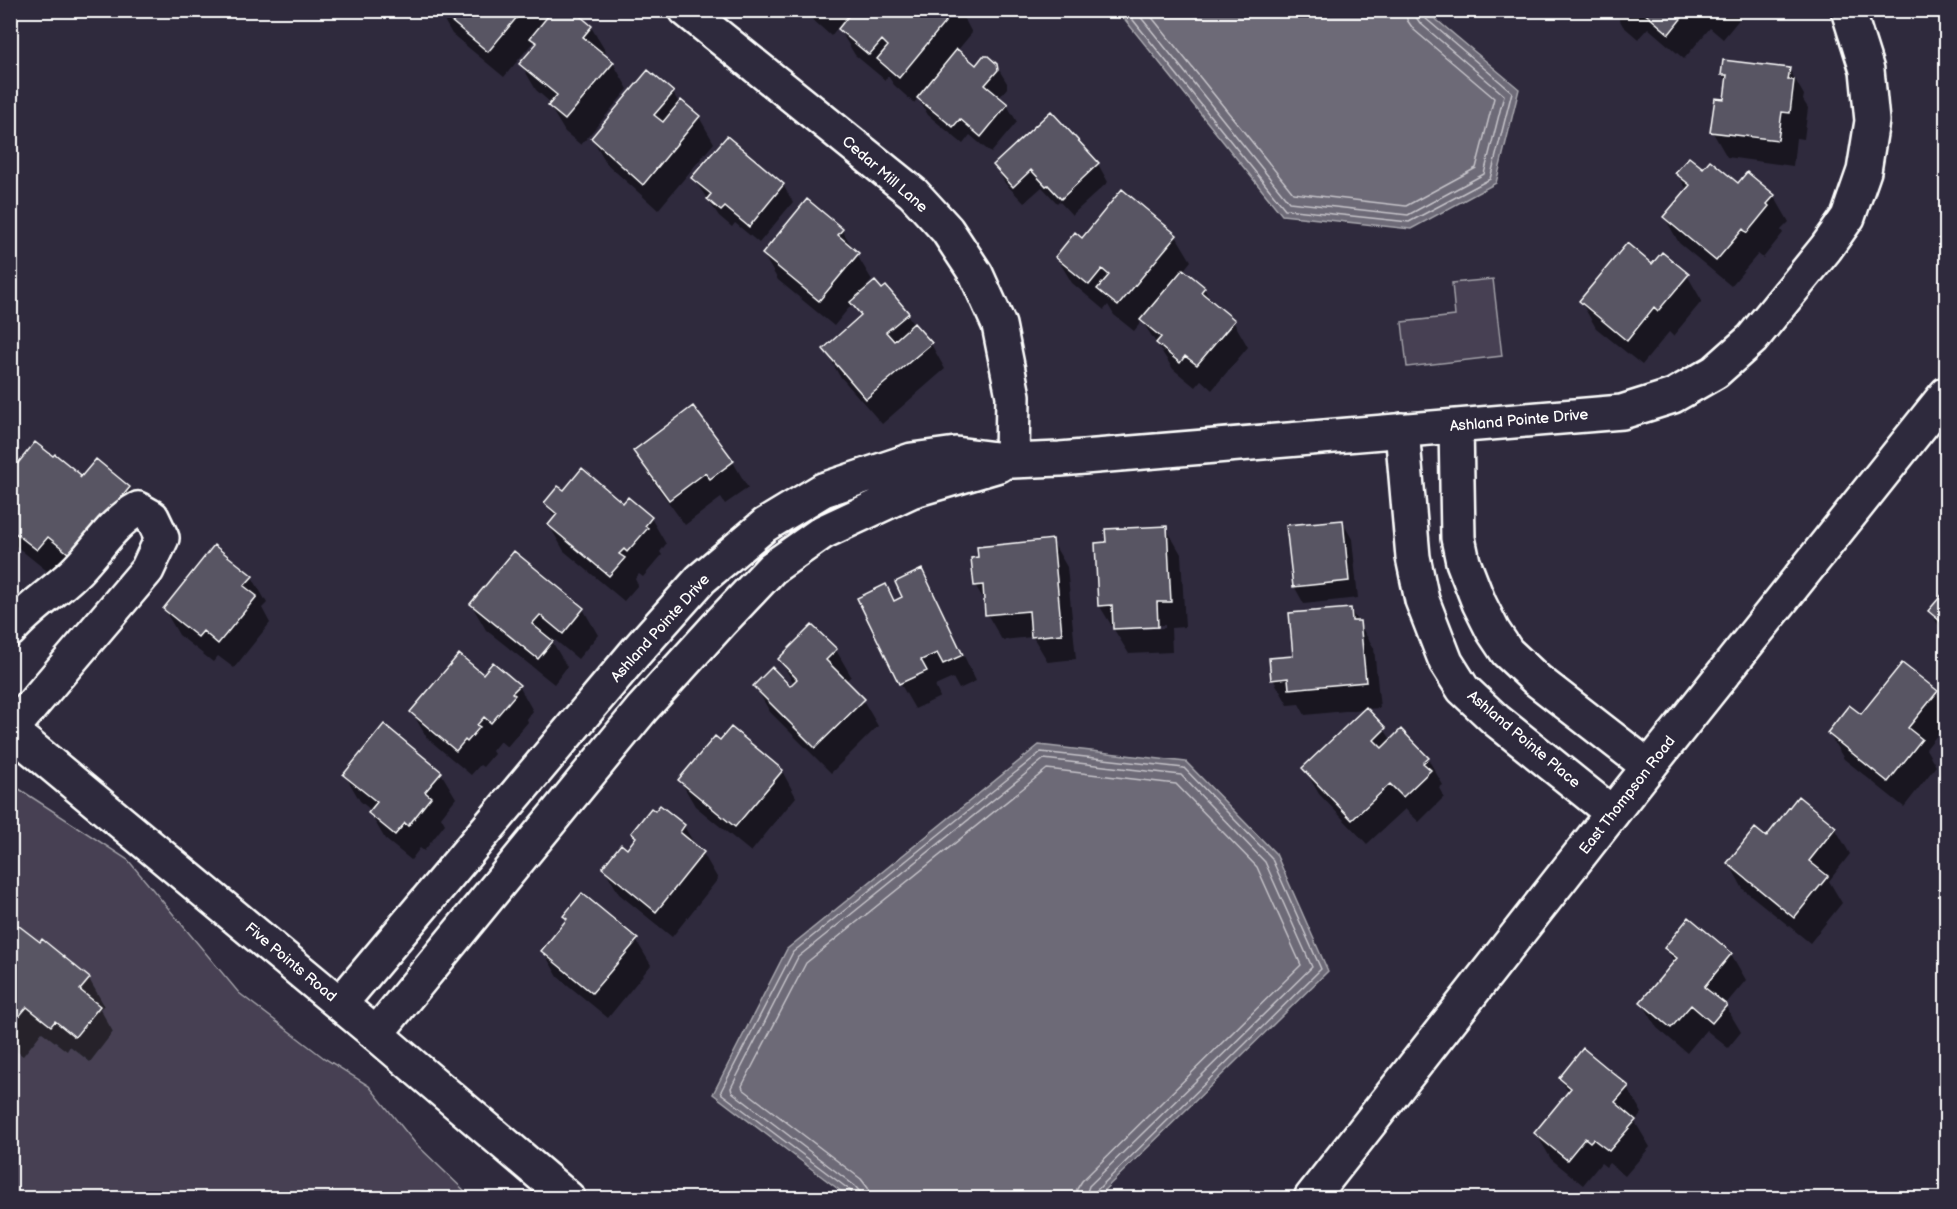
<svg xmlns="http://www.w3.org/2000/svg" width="1957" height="1209" viewBox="0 0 1957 1209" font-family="'Balsamiq Sans',sans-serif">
<rect width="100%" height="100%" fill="#2f2a3d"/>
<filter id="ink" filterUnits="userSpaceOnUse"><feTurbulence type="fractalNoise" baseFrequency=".0167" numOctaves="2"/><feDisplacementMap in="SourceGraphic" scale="12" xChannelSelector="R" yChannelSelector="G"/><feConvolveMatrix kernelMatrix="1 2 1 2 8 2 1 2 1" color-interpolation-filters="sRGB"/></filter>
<g filter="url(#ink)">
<path fill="#464152" stroke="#a2a0a8" stroke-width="1.5" d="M1493,279L1502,356L1407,367L1402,322L1455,316L1452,283Z
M10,783L128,860L239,993L324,1058L369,1086L415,1143L472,1198H11Z"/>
<path fill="#6d6a77" stroke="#a7a6ad" stroke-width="1.5" d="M1118,11H1426L1519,89L1496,183L1411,229L1282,215Z
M1039,745L1186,762L1276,854L1328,971L1096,1198H850L713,1094L787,949Z"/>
<path fill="#0007" fill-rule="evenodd" d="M438,10H571L591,27L606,52L603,55L613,63L628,89L581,145L565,132L550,107L552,104L536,90L521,64L536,46L534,41L504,77L452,34Z
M802,10H960L972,33L957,51L976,67L996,65L1007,83V88L999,98L1007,105L1017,122L991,153L970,135L963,144L928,115L918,98L914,103L894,85L888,76L885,80L855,55L838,27L831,36Z
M1614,10H1745L1746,11L1723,39L1710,28L1684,59L1648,28L1638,39L1623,26Z
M1789,69L1804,95L1803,100L1808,108L1804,139L1796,138L1793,166L1727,157L1712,131L1725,101L1727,83L1722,75Z
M673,93L680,105L681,102L699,117L714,143L658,210L607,164L592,138Z
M1051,114L1098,164L1108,182L1072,215L1059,201L1057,203L1042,187L1024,203L1005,183L995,165Z
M1703,170L1738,185L1774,196L1789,222L1781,230L1783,233L1763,258L1758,254L1731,286L1679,243L1665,218L1687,190L1677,173Z
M693,178L783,185L793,202L759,243L735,223L732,227L719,216Z
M842,230L872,280L864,290L907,314L914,325L931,344L945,369L882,424L839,375L825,349L861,318L853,303L834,326L778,280L763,254Z
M1176,236L1191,261L1183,271L1204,288L1213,304L1233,321L1248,347L1212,390L1201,380L1195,387L1173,369L1142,321L1134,331L1114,315L1108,305L1104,310L1072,283L1057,258L1082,240Z
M1652,266L1687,275L1702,301L1673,336L1669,332L1642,365L1596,328L1581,302Z
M693,408L733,462L748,488L725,504L721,498L685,525L650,477L635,451Z
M10,475L80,476L81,479L129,488L144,513L88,582L63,562L52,575L16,546L10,537Z
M564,493L624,505L628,499L651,518L666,544L660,552L662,555L643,577L639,574L635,579L638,585L624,601L564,551L549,525L555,519L546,503Z
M1342,521L1352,539L1358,598L1304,604L1294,586Z
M1166,528L1181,554L1185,627L1171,628L1172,652L1129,654L1099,605ZM1165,625V628L1124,630V627Z
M1052,541L1067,567L1076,659L1048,662L1033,637L1002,640L987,614L986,603L975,585Z
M921,571L936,597L976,681L959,689L953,678L935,686L940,697L915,709L900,683L886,586L895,603L904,598Z
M252,577L267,603L262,608L270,623L234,668L218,656L213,662L179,635L164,609Z
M1946,592V638L1930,611Z
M471,604L583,609L598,635L578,659L555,640L553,643L567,667L554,684L486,630Z
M1350,609L1374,648L1380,708L1366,709L1384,729L1392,741L1428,759L1443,785L1439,788L1444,797L1419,822L1405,809L1367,844L1319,794L1304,768L1365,709L1305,715L1299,704L1288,705L1273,679Z
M812,627L836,650L851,676L845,682L863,700L878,726L831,773L770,712L755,686L790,688L794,684L780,659Z
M519,686L533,711L527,719L528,722L507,747L500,741L492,751L494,754L483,767L480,765L471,775L427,738L412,712Z
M1936,692L1946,710V724L1926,749L1936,766L1904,807L1844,759L1829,734L1861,716Z
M782,771L796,797L751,852L695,806L680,780Z
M441,773L456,798L441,817L445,824L424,851L420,848L411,860L385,839L370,813L372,811L360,801L345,775Z
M684,826L696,847L703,853L718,879L672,937L619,894L604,868L627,851L636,840L633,833Z
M1835,828L1850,854L1829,881L1842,903L1810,943L1743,889L1729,863L1766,839Z
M565,916L636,940L651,965L608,1018L558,977L543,951L568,921Z
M10,921L89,979L104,1005L100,1009L113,1032L90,1062L70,1046L67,1051L42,1032L23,1056L10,1046Z
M1666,948L1731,954L1746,980L1725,1005L1741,1032L1728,1048L1706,1030L1687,1053L1657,1028L1642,1002L1675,963Z
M1560,1078L1627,1087L1642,1113L1635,1122L1650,1147L1625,1176L1609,1163L1606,1167L1601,1163L1583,1185L1551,1159L1536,1133L1569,1093Z"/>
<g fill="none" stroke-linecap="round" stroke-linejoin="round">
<path stroke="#c5c3c9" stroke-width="1.5" d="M1125,10L1285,209L1409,222L1490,179L1512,92L1425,18L1423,10
M1135,10L1289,202L1408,215L1484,174L1504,95L1420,23L1416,17L1415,10
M1146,10L1293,193L1406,206L1476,168L1494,98L1414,30L1407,20L1406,10
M853,1198L851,1191L722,1094L721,1091L793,952L1041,752L1184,768L1271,857L1321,969L1095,1192L1092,1198
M861,1198L860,1192L855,1186L732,1092L731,1088L798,957L1044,759L1181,775L1265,862L1312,967L1089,1186L1085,1198
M870,1198L868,1188L861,1179L743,1089L742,1086L806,963L1047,769L1176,784L1257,867L1301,965L1082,1181L1077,1189L1076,1198"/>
</g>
<path fill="#595564" stroke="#fff" stroke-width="1.5" d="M438,10H523L488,52Z
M553,10H573L592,26L583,37L614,62L565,120L548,106L557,95L519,64L537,43L530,38Z
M853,10H955L899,78L877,59L888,46L882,40L869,55L838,29Z
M1641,10H1688L1669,34Z
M957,49L976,65L983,56H988L997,64L998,70L985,85L1008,104L981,137L960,119L953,127L917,98Z
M1723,60L1790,68L1788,80H1794L1790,113L1782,112L1778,140L1710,132L1715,98L1724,99L1727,75H1721Z
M648,70L674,92L654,115L663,122L681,100L700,116L643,185L591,138Z
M1051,111L1099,163L1061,199L1048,185L1046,186L1031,170L1013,187L993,165Z
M727,136L784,184L749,227L725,207L721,211L707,199L711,194L691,178Z
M1689,157L1703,168L1710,160L1738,183L1747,172L1775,195L1767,204L1769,206L1747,233L1743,229L1716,261L1663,217L1690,185L1675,173Z
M1122,189L1177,235L1118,306L1097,289L1109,275L1102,269L1089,285L1055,257L1075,232L1082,238Z
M807,199L843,229L838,235L859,253L819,301L762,254Z
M1627,243L1652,264L1662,252L1689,274L1658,311L1654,307L1627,341L1579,301Z
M1183,269L1205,287L1201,292L1235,320L1197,365L1185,356L1180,363L1156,343L1161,337L1140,320Z
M875,281L882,289L886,286L909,313L886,332L894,341L914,323L932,343L866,399L823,349L861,315L850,302Z
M693,406L734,461L710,479L705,473L669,500L633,451Z
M35,442L53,456L55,454L81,475L80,478L96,459L130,487L73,557L48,537L37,550L10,529V473Z
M582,468L623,503L628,497L652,517L645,526L648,528L627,552L624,549L619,554L625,558L609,576L548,525L557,514L544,503L558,486L564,490Z
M1343,520L1349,581L1293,587L1286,525Z
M1167,526L1171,602H1157L1158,627L1113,629L1112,605L1098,606L1095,543L1106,542L1105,529Z
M1053,539L1062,634L1031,637L1029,611L985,615L983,585L974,586L971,558L978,557L977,547Z
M214,545L253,576L244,586L257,596L218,644L203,631L198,637L163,609Z
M514,551L584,608L563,634L540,615L532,624L553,641L538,659L470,604Z
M922,569L963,655L943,664L937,653L921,660L927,671L899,684L857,598L886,584L894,601L902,597L895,582Z
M1946,590V626L1928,611Z
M1351,608L1352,621H1360L1366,682L1289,689L1288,678L1271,680L1269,658L1293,656L1289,613Z
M812,625L837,649L826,660L865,699L815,748L753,686L772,667L790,686L797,679L778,659Z
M459,654L483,674L493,662L520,685L512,693L515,695L491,723L484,717L477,725L480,727L467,742L465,740L456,751L410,712Z
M1902,663L1938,691L1908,728L1922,739L1888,782L1827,733L1849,705L1861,714Z
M1366,707L1386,728L1374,740L1382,748L1401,729L1429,758L1423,763L1431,770L1403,797L1390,784L1352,820L1302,768Z
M384,724L442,772L425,792L431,797L408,826L405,823L395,835L368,813L377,802L343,775Z
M731,727L783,770L735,827L678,780L715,736L720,740Z
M1798,796L1836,827L1809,861L1828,876L1794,918L1727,863L1755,828L1766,837Z
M660,805L685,825L680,832L704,852L656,912L602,868L621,844L627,849L636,837L631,833L651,808L655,811Z
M582,893L638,939L592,993L541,951L567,919L563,916Z
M1689,917L1732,953L1704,987L1727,1005L1712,1023L1691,1005L1671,1028L1640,1002L1677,958L1664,948Z
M10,919L40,942L42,939L90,978L80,990L100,1006L75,1037L55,1021L51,1026L27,1007L10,1027Z
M1583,1048L1629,1086L1615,1102L1636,1120L1609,1151L1593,1139L1590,1142L1585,1138L1567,1160L1534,1133L1571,1088L1559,1078Z"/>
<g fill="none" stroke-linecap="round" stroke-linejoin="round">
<defs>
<path id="minor" d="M686,10L913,193L947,230L976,274L999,325L1013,396L1012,461
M1456,426L1458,538L1463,562L1479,603L1493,631L1507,652L1537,680L1649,767
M1402,430L1413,557L1422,600L1446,662L1463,689L1496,720L1612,813
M10,630C29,608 53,593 73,574C95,554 111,523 138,509L152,517L162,538L147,570L11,730
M10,730L376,1034L568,1198
M340,1004L635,653L701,579L765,525L823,490L912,460L956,454L1012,461L1060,459L1622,412L1673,396L1715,372L1752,339L1826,248L1848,217L1864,171L1872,121L1867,70L1848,10
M376,1034L642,709L721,622L772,568L823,532L911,491L999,465"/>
<path id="major" d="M1311,1198L1632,788L1946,394"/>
</defs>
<use href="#minor" stroke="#fff" stroke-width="38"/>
<use href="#major" stroke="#fff" stroke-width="38"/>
<use href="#minor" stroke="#2f2a3d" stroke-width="33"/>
<use href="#major" stroke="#2f2a3d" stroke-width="33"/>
</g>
</g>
<g text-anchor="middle" stroke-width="4.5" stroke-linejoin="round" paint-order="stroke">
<g font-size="15" fill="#fff" stroke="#2f2a3d">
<text transform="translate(885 174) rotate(41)" y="5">Cedar Mill Lane</text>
<text transform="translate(1519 420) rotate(-5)" y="5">Ashland Pointe Drive</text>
<text transform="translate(660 628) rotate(-48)" y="5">Ashland Pointe Drive</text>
<text transform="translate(1524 739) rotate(40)" y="5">Ashland Pointe Place</text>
<text transform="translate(1627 795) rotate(-52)" y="5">East Thompson Road</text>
<text transform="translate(291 962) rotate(40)" y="5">Five Points Road</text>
</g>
</g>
<rect width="1957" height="1209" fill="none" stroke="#2f2a3d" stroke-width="36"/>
<rect x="18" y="18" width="1921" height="1173" fill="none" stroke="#fff" stroke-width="2" filter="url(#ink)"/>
</svg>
